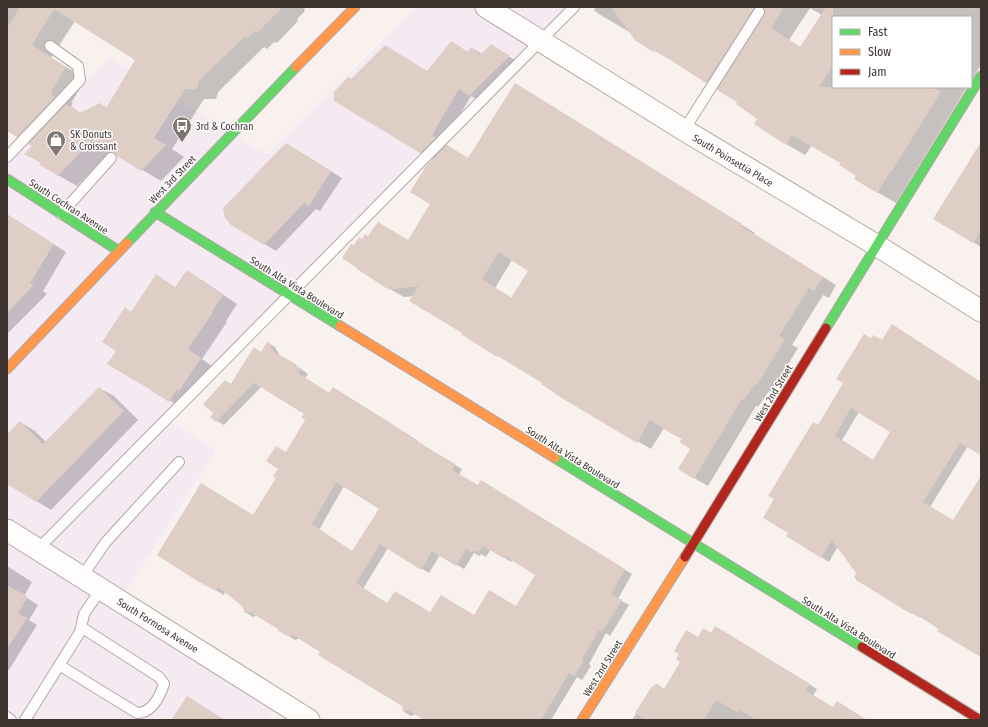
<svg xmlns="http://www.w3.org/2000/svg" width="988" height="727" viewBox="0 0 988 727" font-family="'Fira Sans Condensed',sans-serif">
<rect width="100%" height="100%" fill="#f8f1ee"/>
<path fill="#f5e9f2" d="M417,7H575L169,420L216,450L124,595L283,695L267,720H7V164L110,57L267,155Z"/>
<path fill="#0003" fill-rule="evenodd" d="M7,7H306L304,9L305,11L297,19L298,21L277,43L274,42L267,49L264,47L218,92L216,99H204L172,149L184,157L161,181L111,151L77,186L58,175L42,163L33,146L7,130ZM75,21L136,59L107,108L100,104L81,114L71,106L73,103H71L86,79L51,58Z
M596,7H981V65L971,81V17H833V87H967L896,203L877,192L841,163L812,145L805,155L786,144L759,118L738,102L673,61L635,40L631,33L599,14L594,10ZM810,8L822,15L801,48L789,40Z
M491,45L521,64L482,102L471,96L443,143L469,159L529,92L755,233L754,234L836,285L829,298L823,295L792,345L798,348L771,392L769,391L758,407L756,406L708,486L694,478L692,449L682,439L664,428L651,449L556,393L543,382L498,356L463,333L413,296L404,297L390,289L354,247L369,238L408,241L431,203L433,160L335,100L352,80L427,72L469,53L472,48L482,54ZM512,260L529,270L512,298L495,288Z
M981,145V247L935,218Z
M297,150L342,178L320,211L316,209L276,251L232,224Z
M7,215L66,252L43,291L47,294L7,334Z
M157,276L176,288L202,280L237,304L226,321L227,322L202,359L215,368L194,398L192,397L184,409L108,364L117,351L131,312Z
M872,339L882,341L981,382V454L968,446L930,507L953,521L981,477V657L920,616L919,617L857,580V573L838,546L829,562L788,536L818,426ZM859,412L892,432L874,461L842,440Z
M268,343L275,347L281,358L301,369L308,374L305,378L330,394L341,393L418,441L417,443L462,469L459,475L478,487L489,486L632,574L618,599L629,605L610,636L606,633L589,664L591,666L582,680L577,677L551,720H426L416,714L411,716L404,712L403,705L322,651L301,638L295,640L258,615L253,617L245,612L243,606L225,592L224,595L208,586L277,478L286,453L307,420L305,413L262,386L224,425L217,421L226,381L232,385L261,353ZM344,486L380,508L353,552L319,530ZM388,548L429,573L440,555L464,569L474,553L480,556L481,554L486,557L491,549L511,562L513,559L537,574L516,607L474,616L430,613L388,604L363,589Z
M99,388L114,396L138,420L51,510L7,483V439L20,422L35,431L46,442Z
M7,566L32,582L24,596L38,605L29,620L37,625L7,673Z
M723,631L817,689L813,696L833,708L866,720H632L652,688L664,690L698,638Z"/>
<path fill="#decec6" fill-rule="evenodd" d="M20,7H283L257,33L255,31L247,39L245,36L199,81L197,89H185L154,138L166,145L141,171L92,140L58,176L40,165L41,163L24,154L32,146L28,144L66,104L80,113L100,103L106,108L135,60L54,9L32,45L66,67L52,90L53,91L51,94L55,97L17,137L7,131V28Z
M611,7H755L706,83L669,59L653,50V52L635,40Z
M763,7H784L771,28L800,47L826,7H833V65L819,87H932L941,92L891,172H890L877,193L854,179L856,176L839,165L840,163L792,135L786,145L754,124L757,119L736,104L737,102L717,90L764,15L765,12Z
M451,41L468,52L471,47L480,55L491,44L510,56L469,96L459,89L432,135L436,138L420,153L334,101V92L348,77L351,79L385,45L427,71Z
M515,83L742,224L741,226L823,277L814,291L809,288L779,336L785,339L757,385L755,384L744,400L742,399L694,479L678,469L690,449L680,442L682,438L672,434L650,420L637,443L555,394V393L541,384L542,383L498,356L497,357L461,334L462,333L409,301L418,286L389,290L357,269V268L342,258L351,244L354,245L359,237L362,239L365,234L368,236L378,222L408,240L430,204L410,192L426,166L447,145L468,158ZM499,252L528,271L511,298L482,279Z
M981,142V231L973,243L933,219Z
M286,143L331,171L309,206L304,203L264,245L231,225L225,218L223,208Z
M7,214L54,244L30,283L34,285L7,313Z
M187,270L223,295L212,311L213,312L188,349L201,358L179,391L177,389L169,402L135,380V381L107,364L116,351L102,342L125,307L131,312L156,274L175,287Z
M892,324L981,382V455L960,443L923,502L953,520L981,476V657L937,631L939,629L912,612L911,614L856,580V579L854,577L856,573L832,540L821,558L786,536L788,533L763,518L774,499L768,496L813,422L818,425L843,383L836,379L864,334L871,338L873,335L882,340ZM851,408L890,432L873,460L835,436Z
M268,341L274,352L294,363L301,369L298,373L329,393L333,387L411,436L410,437L455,464L452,470L478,485L481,480L625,569L611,594L622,600L602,632L599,630L582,659L584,661L574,676L569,673L541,720H424L408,710L403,712L402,706L318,655L320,652L293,635L287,636L277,630L278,629L250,612L245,613L242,606L218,587L216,591L199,582L157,555L201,483L253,515L276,478L273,476L278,469L266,461L276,446L286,452L305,420L301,417L304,414L254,383L216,422L210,417L213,413L203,404L225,380L230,385L254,347L261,352ZM336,482L379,509L352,551L312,524ZM380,544L421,570L432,551L456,566L466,549L472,553L473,550L478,553L483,546L503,558L505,556L535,575L516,606L489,590L474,615L441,595L430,612L395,591L387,603L356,583Z
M99,387L124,411L36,502L7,484V434L20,421L43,444Z
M7,585L28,597L18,613L27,618L7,649Z
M715,626L810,684L806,691L833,707L837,701L867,720H756L740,710L738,713L716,700L704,720H646L635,713L652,686L653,687L656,683L664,689L680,662L676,659L679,654L674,651L686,630L698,637L703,628L711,633Z
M187,696L225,720H171Z"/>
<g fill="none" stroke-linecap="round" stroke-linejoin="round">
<defs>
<path id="lane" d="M684,130L759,12
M7,157L80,80L78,66L50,46
M61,214L111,158
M38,549L574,7
M82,577L105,543L179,462
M59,665L137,713C152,713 160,696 164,684L159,677L81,627
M7,717L11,720
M25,720L80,632L84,614L101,589"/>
<path id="street" d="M486,7L684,130L876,245L981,311
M7,530L309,720"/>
<path id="fast" d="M7,179L119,251
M155,212L340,326
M127,243L296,67
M826,328L981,76
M555,458L862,647"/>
<path id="slow" d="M296,67L355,7
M340,326L555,458
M7,369L127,243
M582,720L685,557"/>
<path id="jam" d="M685,557L826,328
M862,647L980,720"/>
</defs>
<use href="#lane" stroke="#b0a8a5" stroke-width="12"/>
<use href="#street" stroke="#b0a8a5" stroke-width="23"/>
<use href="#fast" stroke="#b0a8a5" stroke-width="11"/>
<use href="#slow" stroke="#b0a8a5" stroke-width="11"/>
<use href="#jam" stroke="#b0a8a5" stroke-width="11"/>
<use href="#lane" stroke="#fefdfc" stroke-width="10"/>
<use href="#street" stroke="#fefdfc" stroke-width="21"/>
<use href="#fast" stroke="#63d668" stroke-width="9"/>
<use href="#slow" stroke="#ff974d" stroke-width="9"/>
<use href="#jam" stroke="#b3261e" stroke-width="9"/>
</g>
<defs>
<symbol id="bus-pin" viewBox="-11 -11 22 30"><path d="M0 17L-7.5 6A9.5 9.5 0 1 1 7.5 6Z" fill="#7f7671" stroke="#fff"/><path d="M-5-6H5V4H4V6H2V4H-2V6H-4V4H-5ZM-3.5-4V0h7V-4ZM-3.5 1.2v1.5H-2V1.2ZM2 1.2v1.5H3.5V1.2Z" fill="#fff"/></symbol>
<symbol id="shop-pin" viewBox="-11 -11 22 30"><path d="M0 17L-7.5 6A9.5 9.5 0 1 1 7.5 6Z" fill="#7f7671" stroke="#fff"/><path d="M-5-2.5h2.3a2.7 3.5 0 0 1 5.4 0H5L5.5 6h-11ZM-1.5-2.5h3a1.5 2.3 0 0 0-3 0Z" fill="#fff"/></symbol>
</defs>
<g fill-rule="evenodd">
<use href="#bus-pin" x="171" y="115" width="22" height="30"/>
<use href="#shop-pin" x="45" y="129" width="22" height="30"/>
</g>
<g text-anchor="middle" stroke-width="3" stroke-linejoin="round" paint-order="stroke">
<g font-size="10" fill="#3e332e" stroke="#fff" text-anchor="start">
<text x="196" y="130">3rd &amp; Cochran</text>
<text x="70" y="138">SK Donuts<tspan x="70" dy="12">&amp; Croissant</tspan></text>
</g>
<g font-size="10" fill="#3e332e" stroke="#fff">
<text transform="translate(733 160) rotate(31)" y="4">South Poinsettia Place</text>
<text transform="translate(172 179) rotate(-46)" y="4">West 3rd Street</text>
<text transform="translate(69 206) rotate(33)" y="4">South Cochran Avenue</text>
<text transform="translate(297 287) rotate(32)" y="4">South Alta Vista Boulevard</text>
<text transform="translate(773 393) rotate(-59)" y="4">West 2nd Street</text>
<text transform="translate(573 457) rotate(32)" y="4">South Alta Vista Boulevard</text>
<text transform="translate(158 625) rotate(32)" y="4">South Formosa Avenue</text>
<text transform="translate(849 627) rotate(32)" y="4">South Alta Vista Boulevard</text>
<text transform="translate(602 668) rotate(-58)" y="4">West 2nd Street</text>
</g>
</g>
<rect width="988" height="727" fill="none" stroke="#3e332e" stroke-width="16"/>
<rect x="832" y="16" width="140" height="72" fill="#ffffff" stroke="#b2adab"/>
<rect x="840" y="29" width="20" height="6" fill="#63d668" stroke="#b2adab"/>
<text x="868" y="36" font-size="12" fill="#3e332e">Fast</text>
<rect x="840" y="49" width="20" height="6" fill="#ff974d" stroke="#b2adab"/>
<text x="868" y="56" font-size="12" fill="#3e332e">Slow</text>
<rect x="840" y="69" width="20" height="6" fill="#b3261e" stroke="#b2adab"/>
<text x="868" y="76" font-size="12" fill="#3e332e">Jam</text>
</svg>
